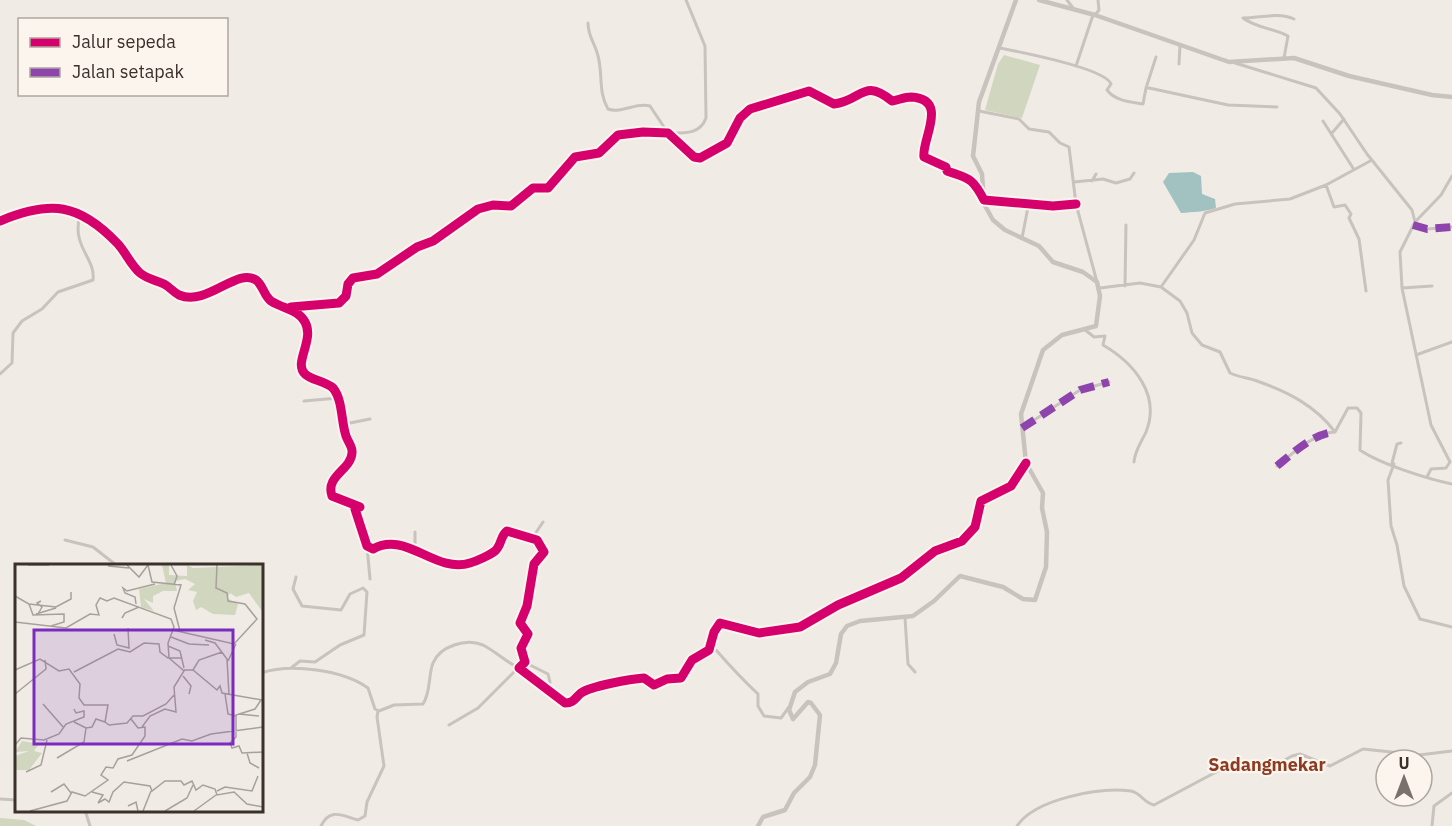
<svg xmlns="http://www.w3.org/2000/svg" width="1452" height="826" viewBox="0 0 1452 826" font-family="'IBM Plex Sans',sans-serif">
<rect width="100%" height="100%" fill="#f0ebe5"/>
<path fill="#d1d6bf" d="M1004,55L1040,65L1022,118L985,110L998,64Z
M0,818L24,820L36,826H0Z"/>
<path fill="#a1c2c1" d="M1193,172L1201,176L1202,194L1215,199L1216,208C1205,212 1192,212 1181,213L1163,182L1169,173Z"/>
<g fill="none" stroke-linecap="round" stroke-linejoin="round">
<path stroke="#c9c3be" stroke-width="3" d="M1067,0L1073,8
M1095,15L1099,10L1098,0
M588,23C588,37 595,43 598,56C603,74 598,92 608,109C621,114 636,102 650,106L668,133C683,133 700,135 706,118L705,46L686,0
M1000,48C1020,52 1105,68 1111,84L1107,90C1115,101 1131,102 1143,104L1146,88H1149L1228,105L1277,107
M1284,58L1288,36C1273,28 1256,28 1243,18C1260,18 1278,12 1294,19
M1235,63L1316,88L1340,114L1367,154L1412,210L1415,222L1400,252L1402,288L1431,425L1450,462L1446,468L1431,469L1427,477
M1179,64L1180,45
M1076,66L1093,15
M1146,88L1156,57
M979,111L1019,119L1029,129L1049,132L1060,143L1069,147L1076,204L1097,282
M1323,121L1353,168
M1332,133L1344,119
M1092,181L1096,174
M1074,182L1103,179L1116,183L1130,179L1134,173
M1326,185L1334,207L1345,205L1351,214L1349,218L1359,239L1366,291
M0,221C51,200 79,203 118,244C126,253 131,265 140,273C147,279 156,280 164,284C170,287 173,292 179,295C207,307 237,267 256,280C263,285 264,296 271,301C283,309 298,309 305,322C315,340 293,363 305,374C311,380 325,381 333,388C343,400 341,422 346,436C348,442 353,447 352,453C351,470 325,476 332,496L360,507L355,509L367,546L373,549C406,530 435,574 470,563C477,561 490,555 495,551C502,545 500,536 507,531L537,540L544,552L534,564L527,606L520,623L528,634L521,648L525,662L519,668L565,703C574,703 575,698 581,693C591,686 631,679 644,678L654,685L667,679L681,678L692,660L709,650L714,632L720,623L759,633L800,627L838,605L901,578L935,551L962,541L975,527L981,501L1011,486L1026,463
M1416,221L1441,195L1452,176
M1413,225L1427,229L1452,227
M1022,238L1029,202
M1125,286L1126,225
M1161,287L1194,240L1205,213L1235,204L1290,199L1326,185L1372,160
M1100,288L1140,283L1161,287L1180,301L1187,313L1192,333L1202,345L1220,352L1230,373C1239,377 1248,378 1257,381C1288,392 1316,406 1335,432L1348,408H1357L1361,413L1360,450C1380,464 1428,479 1452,484
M1402,288L1432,286
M291,310V307L339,303L346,296L348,284L353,278L377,274L417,247L433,241L478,209L493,205L511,206L533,188H548L575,157L599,153L618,135L643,132L668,133L694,157L700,158L727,143L740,118L750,109L809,91L834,104C862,101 863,77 892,101C898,100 905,97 911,97C950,99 921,140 924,157L946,167L947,171C969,179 972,177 984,200L1053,206L1076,204
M1084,329L1094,337L1105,336L1103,345C1134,363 1161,395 1146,432C1141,443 1135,450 1134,462
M1416,355L1452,342
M0,374L12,363L13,333L22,321L42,309L58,292L93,280C96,258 71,247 80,215
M304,401L338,398
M342,420L350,423L370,419
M1022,428L1080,390L1109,382
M1392,463L1397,444L1401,443
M1394,464L1388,480L1391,526L1397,545L1404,586L1420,619L1452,627
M1277,466C1293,453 1314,433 1335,432
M533,537L543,522
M65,540L93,547L116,565
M367,546L370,579
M415,547V532
M905,618L908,664L915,672
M709,650H716C730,666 743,680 758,694V706L764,716L781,718L789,707
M526,663L548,674L550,682L548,692
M291,668L300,661L315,662L340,645L364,635L367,592L363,588L350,594L341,610L302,606L293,589L296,577
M261,673C291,663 343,670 368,688L375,709L379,711L394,705L423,704C431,692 428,676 433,663C440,646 466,638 483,645C495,651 506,662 519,668
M449,725L478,708L516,670L521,671
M0,799L16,800
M85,810L90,826
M321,826C330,807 343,816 358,820L365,816L367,802L384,766L377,717L378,711
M1017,826C1035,799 1099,787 1131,791C1141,793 1144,803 1154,805L1218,771L1228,768L1266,770L1292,756L1300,754L1330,766L1363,749L1419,755L1452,751
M1432,826L1434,806L1452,793"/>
<path stroke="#c9c3be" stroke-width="4.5" d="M1039,0L1095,15L1229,62L1294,58L1349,76L1432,95L1452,97
M758,826L763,817L785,810L794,793L810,777L815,765L820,715L811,703L808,702L793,719L789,710L795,692L808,682L830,674L836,663L841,634L847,626L860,621L913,616L934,601L960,576L1003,587L1023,599L1035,600L1046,567L1047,532L1042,508L1043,493L1026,463L1021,414L1043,350L1062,335L1096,326L1100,296L1097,282L1083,272L1053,262L1039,246L1005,230L993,220L984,204L982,174L973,156L979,102L1016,0"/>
<path stroke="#8e44ad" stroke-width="8" stroke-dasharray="15 8" stroke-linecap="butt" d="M1413,225L1427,229L1452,227
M1022,428L1080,390L1109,382
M1277,466C1293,453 1314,433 1335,432"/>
<defs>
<path id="cycleway" d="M0,221C51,200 79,203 118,244C126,253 131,265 140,273C147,279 156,280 164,284C170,287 173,292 179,295C207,307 237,267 256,280C263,285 264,296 271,301C283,309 298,309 305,322C315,340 293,363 305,374C311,380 325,381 333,388C343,400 341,422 346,436C348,442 353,447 352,453C351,470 325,476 332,496L360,507L355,509L367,546L373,549C406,530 435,574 470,563C477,561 490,555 495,551C502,545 500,536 507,531L537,540L544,552L534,564L527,606L520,623L528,634L521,648L525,662L519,668L565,703C574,703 575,698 581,693C591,686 631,679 644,678L654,685L667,679L681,678L692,660L709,650L714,632L720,623L759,633L800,627L838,605L901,578L935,551L962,541L975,527L981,501L1011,486L1026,463
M291,310V307L339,303L346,296L348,284L353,278L377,274L417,247L433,241L478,209L493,205L511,206L533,188H548L575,157L599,153L618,135L643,132L668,133L694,157L700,158L727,143L740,118L750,109L809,91L834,104C862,101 863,77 892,101C898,100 905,97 911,97C950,99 921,140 924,157L946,167L947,171C969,179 972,177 984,200L1053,206L1076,204"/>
</defs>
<use href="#cycleway" stroke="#fbf5ee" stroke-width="13"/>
<use href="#cycleway" stroke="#d6006c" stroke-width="9"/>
</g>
<g text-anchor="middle" stroke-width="4.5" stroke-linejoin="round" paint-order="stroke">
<g font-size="18" font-weight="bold" fill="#8c3b22" stroke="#fbf5ee">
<text x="1267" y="771">Sadangmekar</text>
</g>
</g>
<g transform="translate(15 564)">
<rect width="248" height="248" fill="#f0ebe5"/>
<path d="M147,1H154V11L172,12V1L178,4L247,1V47L234,29L221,33L215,29L212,34L223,40L220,51L198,50L186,43L181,46L178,37L182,28L173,26L180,20L170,15L160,17L162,27H148L138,32V39L129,35L139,47L126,43L124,25L151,19ZM7,177L24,180L19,187L27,189L14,206H0V192L14,187L0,188Z" fill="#d1d6bf"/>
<path fill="none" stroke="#a8a09b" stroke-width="1.5" d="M13,1H34M112,1L124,13L133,1M133,1L137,18L166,21L159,44L165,67M156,1L162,12L159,21M93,2L114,4M0,32L14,40L18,51L49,50V58L36,62M14,40L41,43L56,35V28M121,40L120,33L110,29L108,24L112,27L140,20M21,50L41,44M23,50L27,43L22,39L26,37M107,54L110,49L124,43M0,58L51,64L75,50L84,51L81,41L85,34L92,37L99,34L156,55L159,63L153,79L154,94L169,107L159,123L161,148L150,145L135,152L127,163M158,66L219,80L242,55L230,40L213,37L212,29L201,24L202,1M99,70L102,81L114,84L113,64M156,73L174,80L194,81M190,76L200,79L212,95L214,131M153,82L165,87L169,104M213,97L221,80M0,106L25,95L44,107L54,105L65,120L64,134L69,141H93L90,158L94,161M169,106H178L202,126L205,122L207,129L247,136M178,106L184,96L207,88M59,108L103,85L115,88L129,79L144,80L145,88L153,94H166M168,112L176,122L174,130M0,130L31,105L30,96M210,130L213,150L221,152M246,136L240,145L221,151V173L215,179L217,184L224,182L227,189L248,188M28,140L49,164M224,150L244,152M59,158L71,164L77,163L81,155L90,158M94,161L112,159L118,152H128L151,140L159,131M0,181L6,174L29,176L44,170L51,160L69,153V147L61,149L59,145M232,189L235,199L244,204M42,194L69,178L71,164M112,197L167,175L177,177L196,170L248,163M11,208L26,201L32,176M202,227L210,223L237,227L243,212M36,228L49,220L56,229M77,228L88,231L83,239L90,235L94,238L98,228L109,218L135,222L137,227L150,217H166L169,221L177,217L181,226L188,221L200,225L202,231L219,228L232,240L248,243M113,242L121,238L123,247M15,247L52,237L57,228L70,232L93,216L86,211L91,203L98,204L103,195L117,191L130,172V163L123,164L116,155M128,247L136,227M150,247L172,234L178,221M179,247L201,231"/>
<path fill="#7b2cbf" fill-opacity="0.15" stroke="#7b2cbf" stroke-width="3" d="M19,66H218V180H19Z"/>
<rect width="248" height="248" fill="none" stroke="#3b302b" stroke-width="3"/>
</g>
<rect x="18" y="18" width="210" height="78" fill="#fbf5ee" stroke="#aea6a0" stroke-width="1.5"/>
<rect x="30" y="38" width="30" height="9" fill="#d6006c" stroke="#aea6a0" stroke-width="1.5"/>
<text x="72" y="48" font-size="18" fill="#3b302b">Jalur sepeda</text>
<rect x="30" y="68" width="30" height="9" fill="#8e44ad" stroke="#aea6a0" stroke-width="1.5"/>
<text x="72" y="78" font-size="18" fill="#3b302b">Jalan setapak</text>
<g transform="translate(1404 778)"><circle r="28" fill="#fbf5ee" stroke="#aea6a0" stroke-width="1.5"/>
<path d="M0-4.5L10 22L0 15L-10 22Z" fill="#7a716c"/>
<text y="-9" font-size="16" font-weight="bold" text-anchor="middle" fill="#3b302b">U</text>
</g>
</svg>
